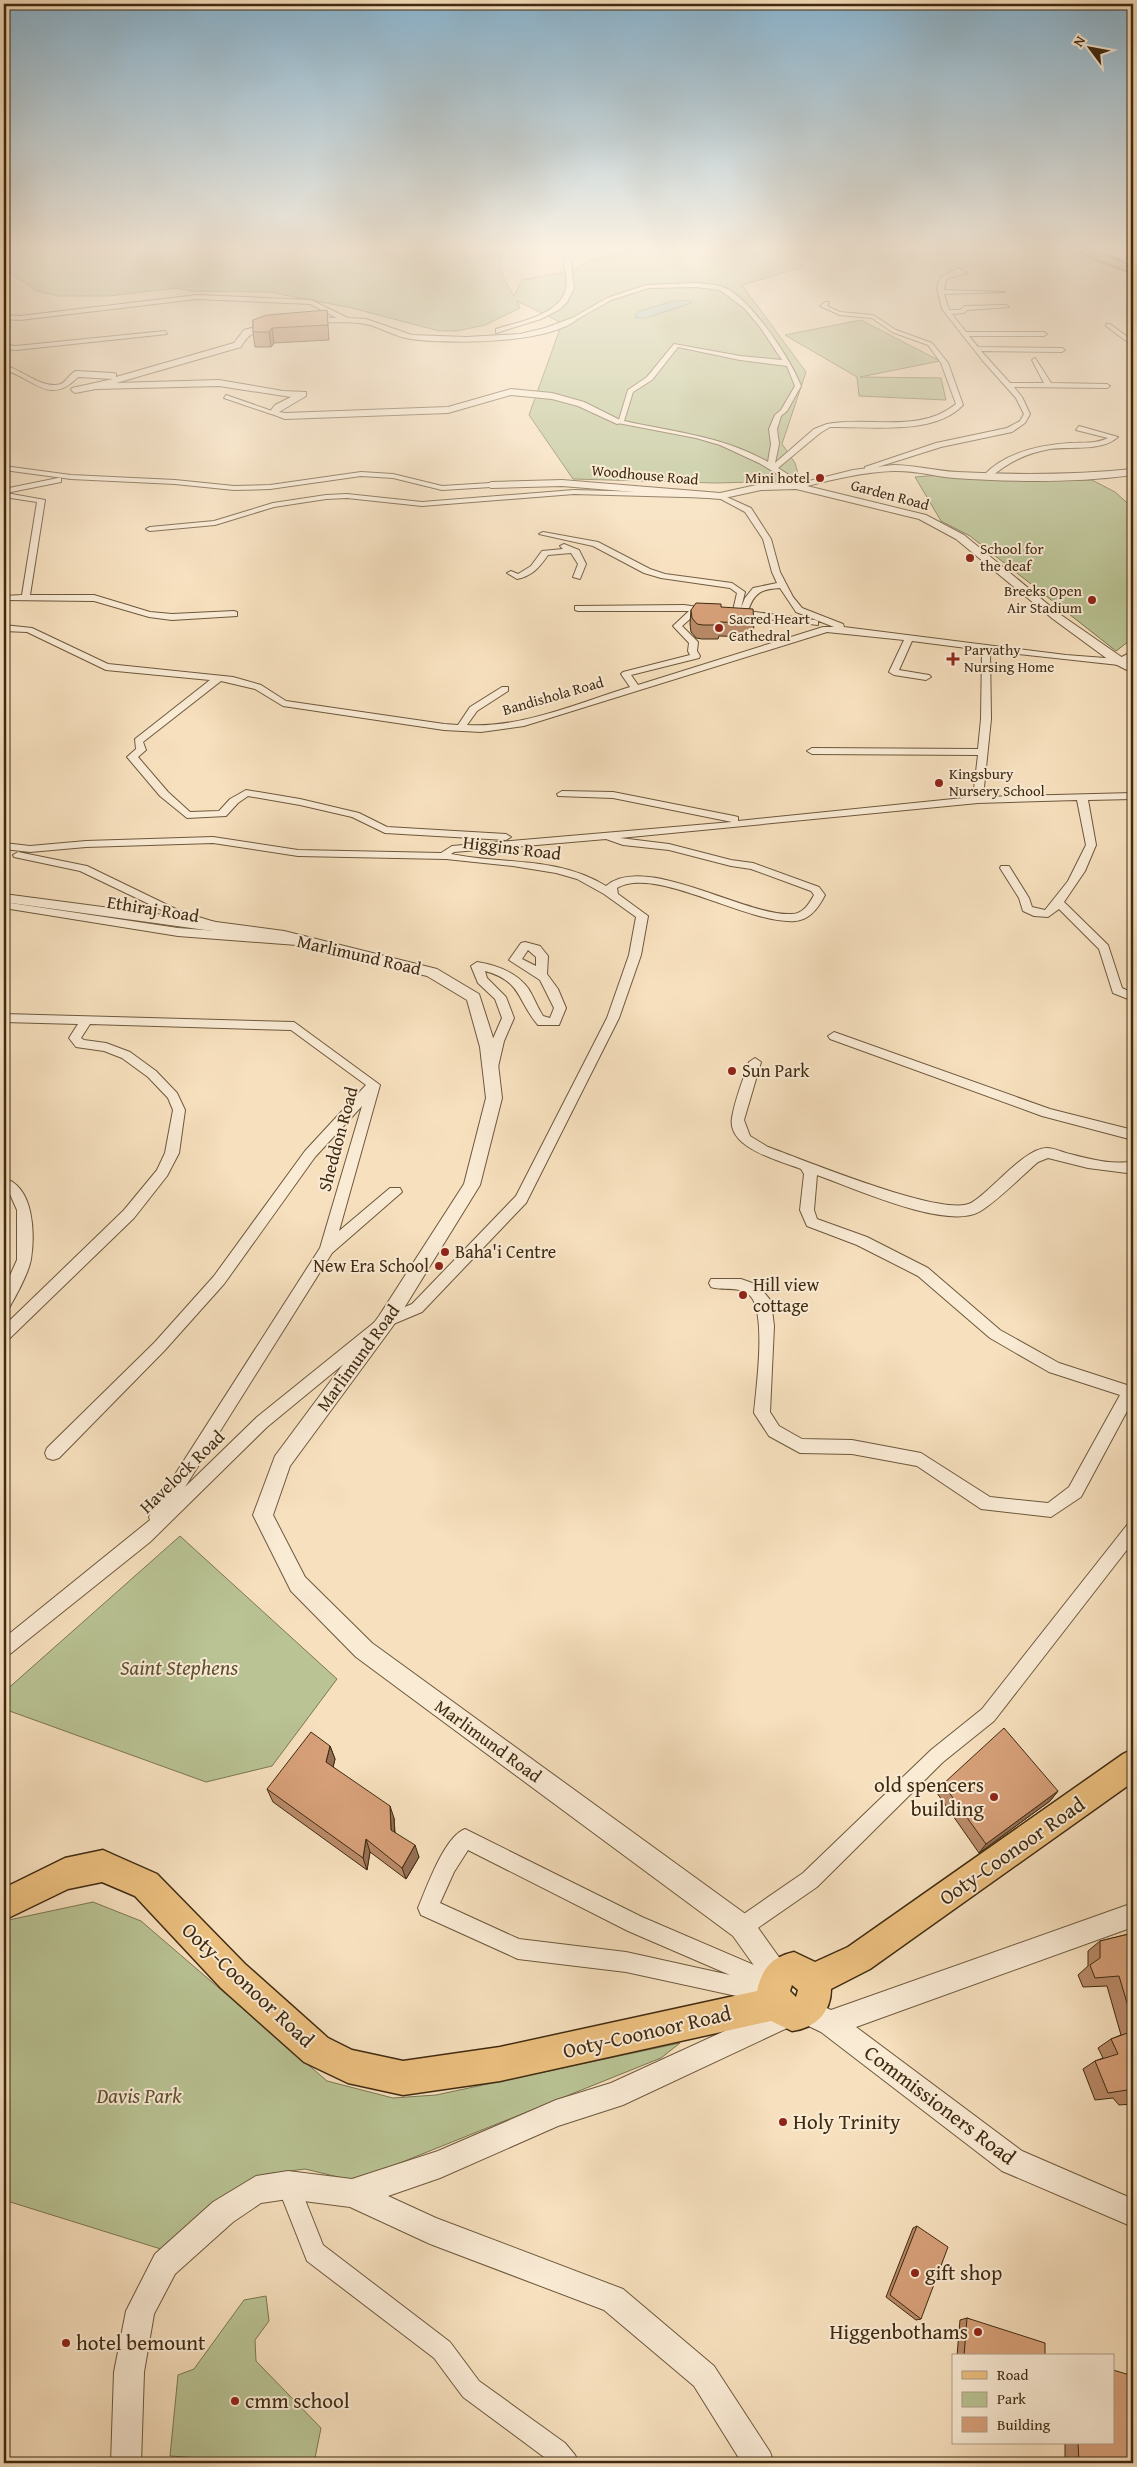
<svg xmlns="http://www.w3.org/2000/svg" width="1137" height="2467" viewBox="0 0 1137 2467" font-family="'Gentium Book Plus',serif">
<rect width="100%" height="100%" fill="#f7e0be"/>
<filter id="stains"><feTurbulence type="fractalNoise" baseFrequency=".004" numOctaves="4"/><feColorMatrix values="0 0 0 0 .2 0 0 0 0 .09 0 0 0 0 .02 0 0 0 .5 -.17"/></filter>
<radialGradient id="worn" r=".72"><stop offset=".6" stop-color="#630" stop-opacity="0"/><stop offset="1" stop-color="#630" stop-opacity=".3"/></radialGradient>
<path fill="#b9c394" stroke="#7c7652" d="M4,247H505C495,268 503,277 514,296L522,280L575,270L588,261L626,252L630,247H773L804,267L742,285L806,372L782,444L795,463L800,481L715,483L573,479L529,415L562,323L517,301L520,308L485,325L457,331H439L352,308L269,292L191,291L176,288L109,296H58L37,291L4,269Z
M861,320L940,361L860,377L941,378L946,400L859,396L857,377L785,335Z
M941,475L1029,481L1092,480L1115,492L1133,508V638L1116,651L970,536L941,521L915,477Z
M180,1536L337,1679L272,1766L206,1782L4,1709V1692Z
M93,1902L141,1921L327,2081L393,2098L436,2095L680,2043L661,2058L355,2181L305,2169L266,2174L164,2250L4,2200V1921Z
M266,2296L269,2321L255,2340L256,2361L321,2428L314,2463H246V2461L170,2456L178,2375L194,2369L244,2300Z"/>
<path fill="#9ebcb7" stroke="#788275" d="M688,300L692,303L646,318H636L635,316L638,312L669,302Z"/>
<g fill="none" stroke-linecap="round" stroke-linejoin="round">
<defs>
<path id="minor" d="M958,268L967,273L946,279L944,290L1005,292L944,294L949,310H960L965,306L1006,305L1009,307L967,310L964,313L952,314L966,332H1044L1047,334L1044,336H969L978,347L1062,348L1065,350L1062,352L981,351L1010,383H1044L1032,360L1035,358L1051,383L1107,384L1110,386L1107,388L1014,387L1022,397L1030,414L1025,423L1012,432L941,447L865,471V467L936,443L1007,428L1020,421L1024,414L1016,398L983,361L942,309L937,288L940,278Z
M696,283C704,284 715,284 723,287C750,297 791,360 801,386L787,411L781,416L777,429L779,444L775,463L814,429L827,424C869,416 919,434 956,404L941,363L928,345L892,332L872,318L840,315L820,306L825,302H829L827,306L840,312L873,315L896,330L932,343L948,363L963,405C934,436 870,426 830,427L820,433L778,468L800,482V486H797L759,463L720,445L696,438L618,423L628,390L647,377L674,344L740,356L782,360L760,327L744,308L720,290L696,287L649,288L611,300L574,321L569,320L607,298L646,285ZM678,347L740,360L787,366L795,386L781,410L775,415L769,429L771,444L768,462C722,436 674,432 624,421L633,392L652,380Z
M1106,324H1110L1133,341V346L1106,326Z
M165,331L167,334L16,350L4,349V345L16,346Z
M226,395L275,412L276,413L271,414L224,398Z
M1079,426L1118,437C1101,452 1071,446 1050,449C1027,453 1008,462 991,477L984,475C1006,452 1040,445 1070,443C1083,442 1096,444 1108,438L1076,430Z
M4,466L71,475L175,480L234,486L270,485L361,472L393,474L442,486L491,483L495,485L491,487L442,490L393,478L361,476L270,489L234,490L175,484L71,479L4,470Z
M58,478H61V482L6,493L45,500L30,595H94L150,612L172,614L234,611L237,612V616L172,620L149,617L94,601L4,600V596L22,595L37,502L4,497V489Z
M574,490L720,494L751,508L771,539L780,572L793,597L802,608L843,624L844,627L1066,655L1118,659L1133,651V658L1119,665L990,651L991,719L983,797L1133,793V799L1088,800L1096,845L1085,871L1064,902L1108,945L1122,988L1133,993V1001L1113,993L1099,949L1059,909L1048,917L1034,916L1023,911L1019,898L1000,868L1001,866H1009L1029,898L1032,907L1045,910L1068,881L1086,845L1077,800L978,803L620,838L669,844L731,860L753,863L819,887L825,895C819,907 810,920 795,921C749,925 655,865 617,888L618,894L648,916L641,955L619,1018L526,1203L422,1312L391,1325L267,1427L150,1542L10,1654L4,1656V1638L150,1520L149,1517L151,1512L320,1248L362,1106L315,1157L224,1284L165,1350L59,1458L53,1460L47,1458L45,1453L47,1448L155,1342L214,1276L305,1151L366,1085L291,1030L90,1024L81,1038L84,1040L106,1043L130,1052L156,1071L177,1093L185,1110L179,1153L167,1176L134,1218L9,1339L4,1341V1326L124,1210L157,1170L165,1153L173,1110L168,1098L148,1077L122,1058L104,1051L76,1047L69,1038L78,1024L4,1022V1014L294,1022L380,1085L339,1231L390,1188H400L402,1192L332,1253L185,1487L257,1417L381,1317L412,1304L516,1196L607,1018L629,955L636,917L604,894L577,879L556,873L513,866L446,859L298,856L213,843L86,847L30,852L4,849V843L30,846L86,841L213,837L298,850L441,853L452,846L732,822L613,798L558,796L557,794L562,791L613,792L734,816L738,817V821L973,797L978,755L812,754L807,751L812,748L978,749L981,719L982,650L912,641L899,670L929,675L931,677L926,680L894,675L889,672L904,640L827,632L524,726L481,732L444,730L283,706L255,689L221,681L143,742L146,750L138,757L168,792L190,812L219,811L230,799L246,790L300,799L359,813L387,827L506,834L511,837L506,840L385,833L352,817L300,805L248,796L238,803L226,816L187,818L160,796L127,757L136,749L135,739L210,680L106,670L27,632L4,631V625L32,628L108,664L233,677L261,685L286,701L444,724L458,725L470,707L502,687H508V691L477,711L467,725C523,728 578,703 630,687L621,674L623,672L690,655L688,651L689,643L673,626L689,611H578L575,610V606L684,605L712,609L713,611L709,614L698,612L682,626L698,642L697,651L700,656L699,658L631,675L638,685L823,627H834L796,612L780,588C761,589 754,593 748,611L815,620L818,621V625L732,615L737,593L730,588L661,578L644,573L593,546L539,534L543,532L598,542L650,569L665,574L732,583L745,592L741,608L745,598L753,588L777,583L772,572L763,539L745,512L719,498L574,494L422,506L347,498L326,499L274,507L215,525L150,531L146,529L150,527L214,521L273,503L326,495L347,494L422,502ZM606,839L623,845L669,850L731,866L751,869L811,891L814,895C809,904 803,914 792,914C746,917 644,852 606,886C556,856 505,865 451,854L454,852Z
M564,544L579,550L586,564L580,579L573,577L578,564L571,553L548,555C539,568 532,576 517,579L507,573L511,571L518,574L531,566L542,551L563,549L560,546Z
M18,852L87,866L182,912L215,922L217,924L211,927L174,916L80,871L14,857L13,855Z
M4,902L178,928L297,937L303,941L297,945L178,936L4,908Z
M525,942L540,946L548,956L547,974L558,989L566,1008L559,1025H538C517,1001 522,981 485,971L487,978L506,997L514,1018L504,1041L498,1067L492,1071L486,1067L492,1041L502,1018L495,999L478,983L471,966L477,962C496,965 516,972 528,988C534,997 537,1007 543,1016L550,1018L554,1008L540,980L509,960L521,943ZM528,950L536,957V966L522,959Z
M834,1032L1050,1109L1133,1130V1140L1042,1116L830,1039L828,1036Z
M755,1058L761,1062L744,1120L750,1136L768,1147C802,1159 943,1218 971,1203C991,1192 1024,1148 1047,1148C1053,1148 1060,1151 1066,1153C1086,1158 1113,1166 1133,1161V1171L1127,1173L1088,1168L1048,1158L1038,1162C1022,1176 995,1203 979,1212C946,1230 853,1188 817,1175L814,1210L817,1219L867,1237L928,1268L1000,1330L1059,1363L1130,1386L1133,1385V1400L1081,1497L1051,1517L981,1509L917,1466L852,1454L800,1453L769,1436L754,1413C756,1389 768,1307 748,1294C739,1286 722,1291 711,1287L709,1283L711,1279H741L758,1285L771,1301L774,1326L770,1412L779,1426L802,1439L852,1440L921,1453L990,1497L1048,1503L1069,1487L1120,1395L1049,1372L990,1338L918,1276L857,1245L807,1226L800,1210L804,1174L801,1169C780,1161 727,1148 732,1118C735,1099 743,1080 749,1062Z
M4,1178C34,1187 35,1233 31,1259C29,1272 16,1296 9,1308L4,1310V1289L17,1260V1210L9,1192L4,1189Z
M1133,1523V1542L994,1721L943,1762L817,1887L749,1934L742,1937L735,1934L732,1927L735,1920L803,1873L931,1750L982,1709L1127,1525Z
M465,1829L642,1917L782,1977L785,1984L780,2001L773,2004L626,1972L518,1959L421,1915L418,1908C427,1887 444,1837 465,1829ZM468,1850L628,1931L730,1975L626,1952L519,1939L440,1903L454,1872Z
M288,2174L296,2177L323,2245L450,2342L479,2381L565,2443L575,2455L579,2463H552L463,2397L434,2358L307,2261L277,2185L280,2177Z"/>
<path id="tertiary" d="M583,247H593L576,254L571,261L574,288L567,302L560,309L541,319L496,333V329C518,322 560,315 566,289C568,280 565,270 563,261L570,250Z
M197,295L311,300L348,318L366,319L412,335L466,337L520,334L545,328L572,318L576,320C547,344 448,344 411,339C394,337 378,325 360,323C342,321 322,324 303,321L302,319L306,317L337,318L310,304L197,299L20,320L4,319V315L20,316Z
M275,322L279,324L278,326C261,330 249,331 241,347L116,383L219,380L283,391L306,392V396L279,412L285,413L448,407L511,389L552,393L584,402L624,422L617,424L578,406L552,399L511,395L448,413L285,419L269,413L275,405L291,397L219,386L96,389L75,393L71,390L72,388L113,379L78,377C49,407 33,377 4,370V365C21,369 43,390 61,384C67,381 69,374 76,371L113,373L116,374V377L234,343L244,330Z
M893,465C915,465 935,471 957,472C1016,475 1074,475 1133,469V475C1074,483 1013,482 954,478C933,476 914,470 893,471C864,472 835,479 807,486L926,515L964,535L1061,615L1133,665V673L1113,663L1053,619L956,539L919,519L796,489L761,490L720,499L562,486L491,488L486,485L491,482L562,480L720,493L761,484H797L853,470Z
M4,894L284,931L437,969L479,994L496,1047L502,1098L480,1185L393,1326L290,1466L273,1515L305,1577L372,1643L751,1918L786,1967L790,1976L786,1985L777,1989L768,1985L733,1936L356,1657L291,1591L253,1515L275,1456L379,1316L464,1184L486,1098L480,1047L467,1000L427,976L284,941L4,902Z
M1133,1903V1927L856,2027L1022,2151L1133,2199V2227L1002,2171L821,2032L800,2022L623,2105L558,2126L440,2178L388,2196L436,2218L623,2289L714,2366L770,2452L774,2463H742L694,2386L604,2310L430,2244L350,2207L288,2199L261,2203L233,2222L175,2274L154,2314L144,2372L141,2463H111L114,2372L126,2311L155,2254L213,2202L256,2176L288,2171L352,2179L438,2151L556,2100L611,2083L790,2001L797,2004L807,1999L831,2010Z"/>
<path id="primary" d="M1075,247H1085L1133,267V273L1092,258Z"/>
<path id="trunk" d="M1133,1749V1782L870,1969L831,1989C831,2013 815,2028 792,2031L771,2021L500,2081L403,2095L348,2083L304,2062L221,1988L135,1896L102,1882L68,1889L4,1920V1888L65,1858L103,1850L114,1855L157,1874L245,1964L328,2038L352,2050L403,2061L500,2047L757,1991C762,1968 772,1957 794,1952L815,1962L848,1947L1123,1754ZM792,1985L798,1990L796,1997L790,1991Z"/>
</defs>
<use href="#minor" stroke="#6d583c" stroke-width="2"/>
<use href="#tertiary" stroke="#6d583c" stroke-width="2"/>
<use href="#primary" stroke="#3f2a11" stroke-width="3"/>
<use href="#trunk" stroke="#3f2a11" stroke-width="3"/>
<use href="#minor" fill="#faebd5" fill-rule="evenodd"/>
<use href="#tertiary" fill="#faebd5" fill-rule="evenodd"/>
<use href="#primary" fill="#ecc07f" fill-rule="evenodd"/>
<use href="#trunk" fill="#ecc07f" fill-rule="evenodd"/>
</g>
<path fill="#b98a68" stroke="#3f2a11" d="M253,320L328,325L329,340L274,343L271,347H255L253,332Z
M721,607L754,623L753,637L719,636L718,639H702L696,638L691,632L690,624L691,610Z
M330,1746L335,1759L333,1767L394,1818L395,1832L419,1857L406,1879L370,1852L367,1870L273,1802L267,1789Z
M943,1784L1058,1791L1050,1801L979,1853L937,1793Z
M1133,1933V2104L1119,2105L1113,2098L1095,2100L1083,2069L1095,2061L1103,2058L1098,2048L1111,2039L1121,2035L1107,1986L1083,1987L1078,1975L1088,1966V1951L1100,1941Z
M917,2226L921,2319L916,2320L886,2297L913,2228Z
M967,2318L1045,2356H957L960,2320Z
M1065,2443H1113L1133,2463H1073L1065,2461Z"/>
<path fill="#967055" stroke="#3f2a11" d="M272,328L274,343L271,347L269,332Z
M330,1746L335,1759L331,1775L326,1762Z
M1058,1791L1050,1801L979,1853L986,1844Z
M390,1806L394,1818L395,1843L391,1830Z
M366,1839L370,1852L367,1870L363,1858Z
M415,1845L419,1857L406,1879L402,1868Z"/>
<path fill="#d7a079" stroke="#3f2a11" d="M327,310L328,325L272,328L269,332H253V320L267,315Z
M696,603L721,604V607L753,609L754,623L720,622L719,625H703L697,624L692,618L691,610Z
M1004,1728L1058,1791L986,1844L943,1784Z
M311,1732L330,1746L326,1762L390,1806L391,1830L415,1845L402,1868L366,1839L363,1858L267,1789Z
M1133,1933V2023L1119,1976L1095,1978L1090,1965L1100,1958V1941Z
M1133,2031V2098H1132L1127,2090L1108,2093L1095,2061L1118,2054L1111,2039Z
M917,2226L948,2247L921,2319L890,2295Z
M967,2318L1045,2343V2356H964Z
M1113,2370L1133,2376V2463H1082L1079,2462L1078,2443H1113Z"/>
<linearGradient id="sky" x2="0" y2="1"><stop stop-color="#8ab7d4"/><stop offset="0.42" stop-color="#fbf1e2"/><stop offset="1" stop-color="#fbf1e2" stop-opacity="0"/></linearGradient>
<rect width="1137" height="592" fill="url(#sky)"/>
<g fill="#8f2418" stroke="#faebd5" stroke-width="2">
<circle cx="820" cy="478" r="5"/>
<circle cx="970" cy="558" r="5"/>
<circle cx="1092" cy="600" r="5"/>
<circle cx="719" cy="628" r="5"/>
<path d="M950.5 651.5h5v5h5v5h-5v5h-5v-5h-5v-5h5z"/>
<circle cx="939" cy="783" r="5"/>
<circle cx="732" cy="1071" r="5"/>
<circle cx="445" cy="1252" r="5"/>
<circle cx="439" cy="1266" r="5"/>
<circle cx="743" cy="1295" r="5"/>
<circle cx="994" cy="1797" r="5"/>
<circle cx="783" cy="2122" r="5"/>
<circle cx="915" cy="2273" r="5"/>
<circle cx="978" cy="2332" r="5"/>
<circle cx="66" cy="2343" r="5"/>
<circle cx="235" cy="2401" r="5"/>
</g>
<g text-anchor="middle" stroke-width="4" stroke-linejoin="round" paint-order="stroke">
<g font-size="15" fill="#3f2a11" stroke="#faebd5">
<text transform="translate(645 475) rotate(5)" y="5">Woodhouse Road</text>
<text transform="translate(890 495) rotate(15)" y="5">Garden Road</text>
<text transform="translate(553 696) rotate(-16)" y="5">Bandishola Road</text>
</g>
<g font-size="15" fill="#3f2a11" stroke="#faebd5" text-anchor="start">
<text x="810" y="483" text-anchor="end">Mini hotel</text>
<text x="980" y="554">School for<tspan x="980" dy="17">the deaf</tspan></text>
<text x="1082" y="596" text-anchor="end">Breeks Open<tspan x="1082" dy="17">Air Stadium</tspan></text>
<text x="729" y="624">Sacred Heart<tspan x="729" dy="17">Cathedral</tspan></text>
<text x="964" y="655">Parvathy<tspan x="964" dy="17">Nursing Home</tspan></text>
<text x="949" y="779">Kingsbury<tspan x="949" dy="17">Nursery School</tspan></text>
</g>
<g font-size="18" fill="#3f2a11" stroke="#faebd5">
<text transform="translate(512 848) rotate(7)" y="6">Higgins Road</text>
<text transform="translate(153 909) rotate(9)" y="6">Ethiraj Road</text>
<text transform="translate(359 955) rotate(13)" y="6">Marlimund Road</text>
<text transform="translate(338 1139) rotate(-75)" y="6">Sheddon Road</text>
<text transform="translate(358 1358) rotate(-54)" y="6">Marlimund Road</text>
<text transform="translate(182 1472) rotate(-44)" y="6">Havelock Road</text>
<text transform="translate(488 1741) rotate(36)" y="6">Marlimund Road</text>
</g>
<g font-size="18" fill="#3f2a11" stroke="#faebd5" text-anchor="start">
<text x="742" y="1077">Sun Park</text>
<text x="455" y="1258">Baha'i Centre</text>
<text x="429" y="1272" text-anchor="end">New Era School</text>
<text x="753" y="1291">Hill view<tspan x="753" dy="21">cottage</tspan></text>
</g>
<g font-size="21" font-style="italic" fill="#5e5032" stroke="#faebd5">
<text x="179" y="1675">Saint Stephens</text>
<text x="139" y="2103">Davis Park</text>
</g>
<g font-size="21" fill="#3f2a11" stroke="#faebd5" text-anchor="start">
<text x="984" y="1792" text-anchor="end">old spencers<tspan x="984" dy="24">building</tspan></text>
<text x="793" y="2129">Holy Trinity</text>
<text x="925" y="2280">gift shop</text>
<text x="968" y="2339" text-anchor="end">Higgenbothams</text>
<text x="76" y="2350">hotel bemount</text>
<text x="245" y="2408">cmm school</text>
</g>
<g font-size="21" fill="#3f2a11" stroke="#faebd5">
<text transform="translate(1012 1851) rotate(-35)" y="7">Ooty-Coonoor Road</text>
<text transform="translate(248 1985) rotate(43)" y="7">Ooty-Coonoor Road</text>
<text transform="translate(647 2032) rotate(-13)" y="7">Ooty-Coonoor Road</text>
<text transform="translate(940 2105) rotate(37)" y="7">Commissioners Road</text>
</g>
</g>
<rect width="1137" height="2467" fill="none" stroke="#f7e0be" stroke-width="20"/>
<rect x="5" y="5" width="1127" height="2457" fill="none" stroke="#3f2a11" stroke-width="2.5"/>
<rect x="10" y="10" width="1117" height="2447" fill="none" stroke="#3f2a11"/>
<rect x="952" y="2354" width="162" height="90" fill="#faebd5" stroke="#af9e87"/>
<rect x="962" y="2371" width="25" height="8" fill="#ecc07f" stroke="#af9e87"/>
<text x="997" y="2380" font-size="15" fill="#3f2a11">Road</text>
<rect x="962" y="2392" width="25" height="15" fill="#b9c394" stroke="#af9e87"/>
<text x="997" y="2404" font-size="15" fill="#3f2a11">Park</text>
<rect x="962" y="2417" width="25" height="15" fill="#d7a079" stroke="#af9e87"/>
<text x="997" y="2430" font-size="15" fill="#3f2a11">Building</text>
<g transform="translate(1090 48) rotate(302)" stroke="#faebd5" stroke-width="4" paint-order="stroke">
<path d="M0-4L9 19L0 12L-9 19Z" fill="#3f2a11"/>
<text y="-8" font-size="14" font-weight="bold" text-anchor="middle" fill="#3f2a11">N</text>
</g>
<rect width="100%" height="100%" filter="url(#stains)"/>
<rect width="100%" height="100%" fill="url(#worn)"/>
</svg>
